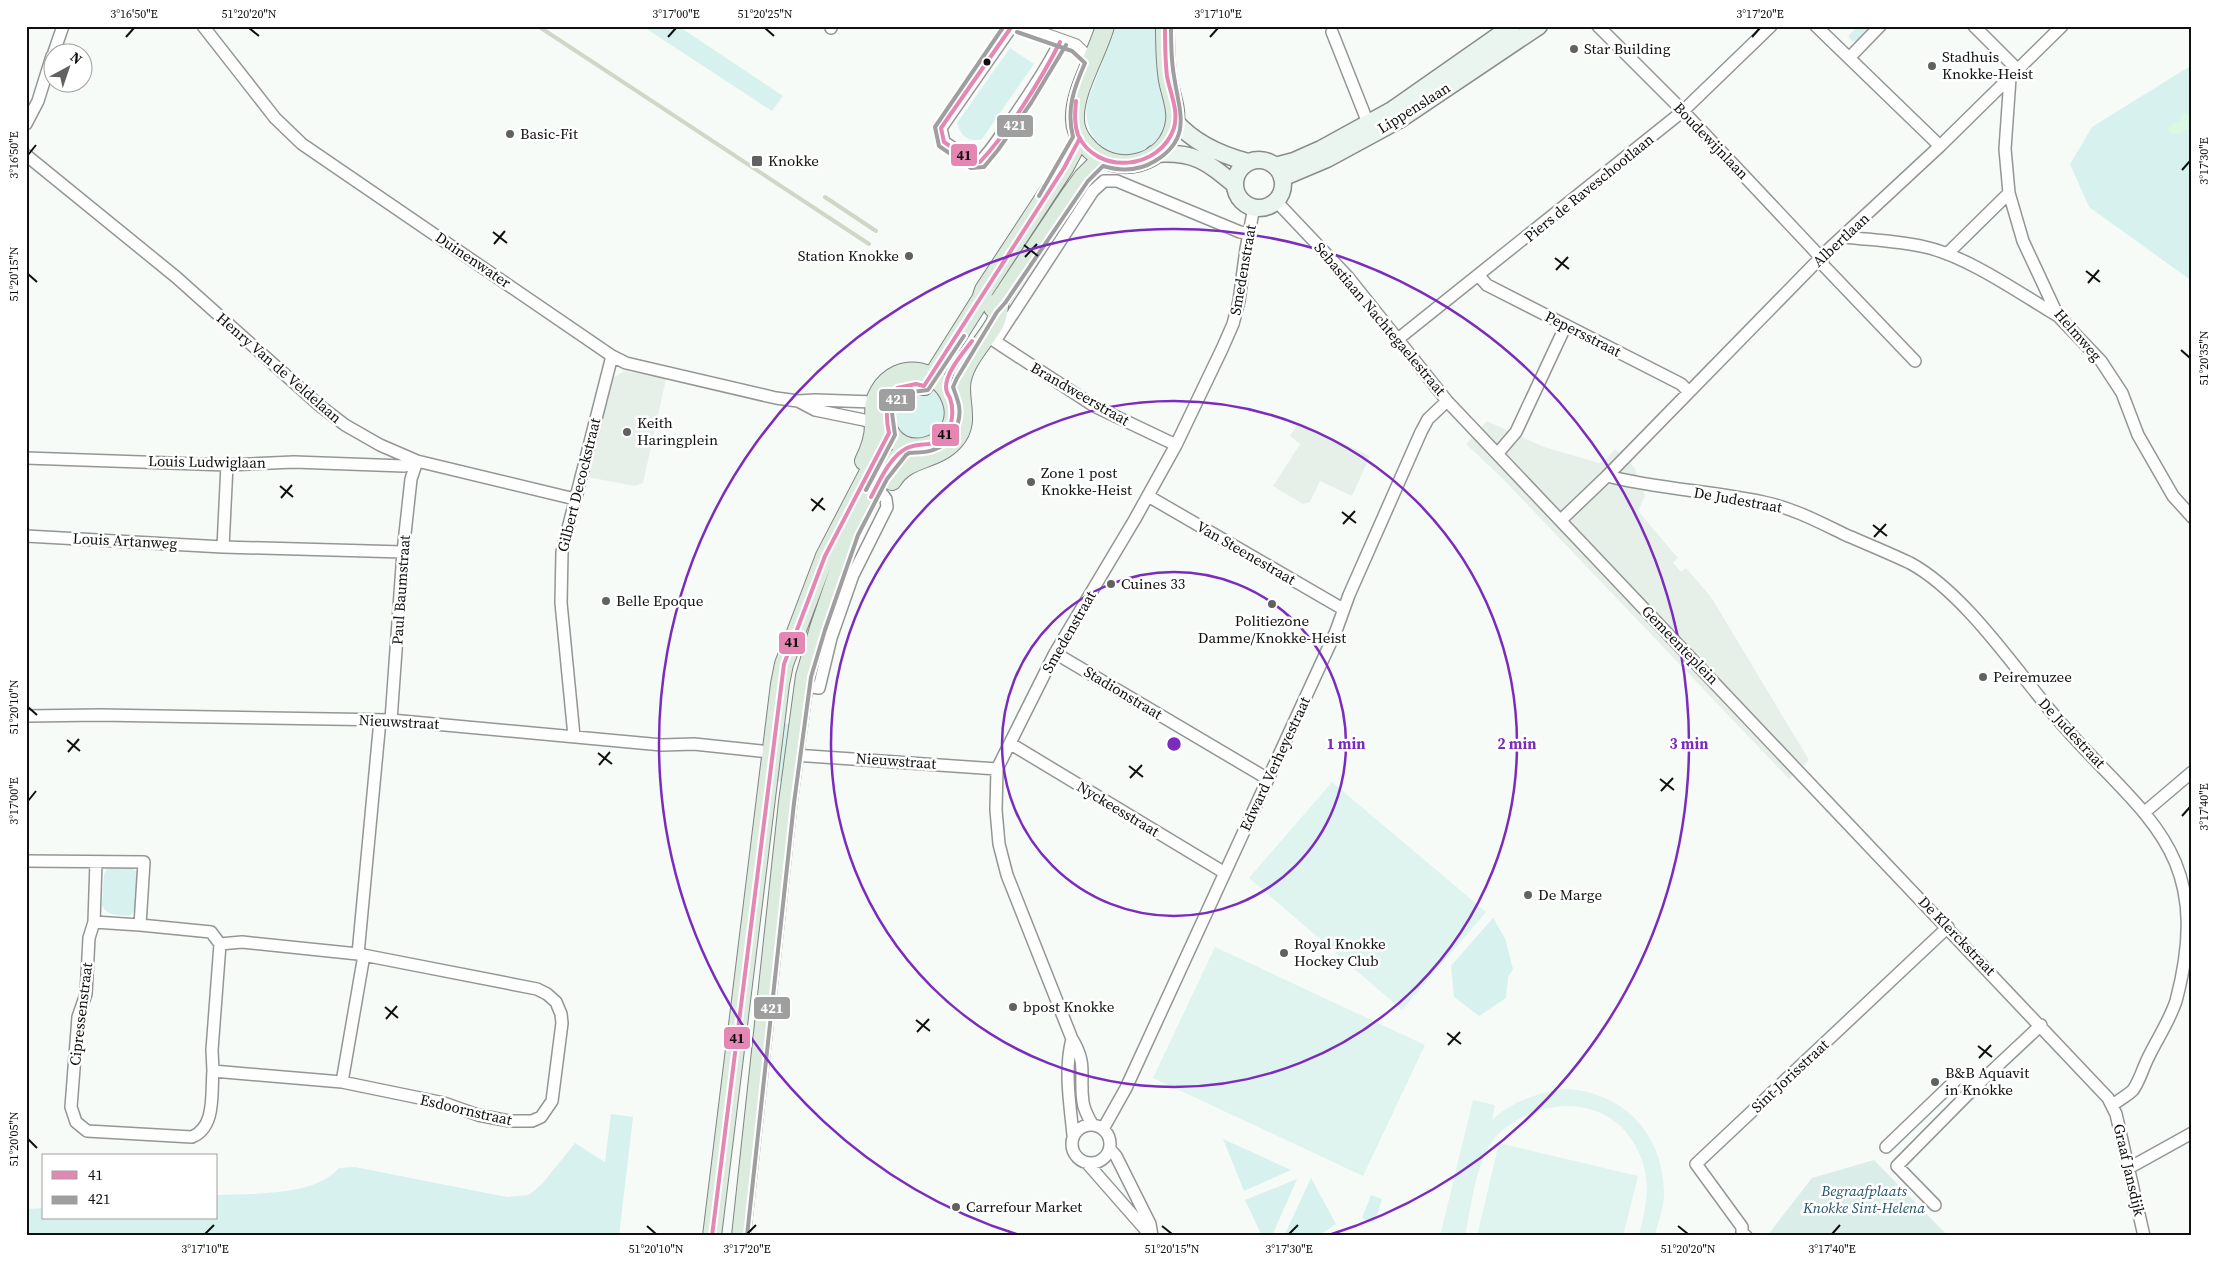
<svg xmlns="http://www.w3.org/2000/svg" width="2218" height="1262" viewBox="0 0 2218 1262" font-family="'Source Serif 4',serif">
<rect width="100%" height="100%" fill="#f6fbf8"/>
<path fill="#d7f1ef" d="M642,26H678L783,96L772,111Z
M1116,26H1161C1163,49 1165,72 1166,95C1167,105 1170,117 1167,126C1166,130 1161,135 1159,139C1132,179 1080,147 1087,103Z
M1858,26H1867L1869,29L1857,41H1852L1848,36Z
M1010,48L1034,64L982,139C968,143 961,136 957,123Z
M2192,65V281L2089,207L2070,164L2092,127Z
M931,382L947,404L943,427L923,441L896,434L890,410L899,397Z
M781,723L790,724L783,782L773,780Z
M108,867H130L138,872L136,910L129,916C119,915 106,916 102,905L104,874Z
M1493,918L1505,938L1513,969L1508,977L1506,998L1479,1016L1454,997L1451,966Z
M611,1114L633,1117L619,1236H26V1209L44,1208V1218H216V1195C252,1193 314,1197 339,1168L355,1167L507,1197L528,1195L531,1193L542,1184L575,1143L605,1162Z
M1223,1139L1291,1170L1244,1191Z
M1311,1178L1336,1224L1318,1236H1284Z
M1297,1179L1272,1236H1262L1245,1200Z
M1371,1195L1382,1199L1375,1221L1372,1223L1362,1218Z"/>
<path fill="#d9f9e2" d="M2186,113L2192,120V130L2185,129C2180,135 2177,135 2170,133L2168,128L2173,123H2179L2182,114Z"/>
<path fill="#daede8" d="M1874,1160L1948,1236H1767L1812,1178Z"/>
<path fill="#dff3ef" d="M1332,782L1486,912L1402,1010L1249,878Z
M1215,947L1425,1045L1363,1176L1153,1078Z
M1564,1089C1622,1091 1662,1132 1664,1190C1665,1205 1658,1222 1655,1236H1639C1645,1208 1652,1186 1641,1158C1623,1108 1570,1094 1525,1116C1513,1122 1500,1130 1492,1141C1476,1164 1471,1208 1465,1236H1440L1473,1100L1495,1105L1492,1120C1512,1101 1537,1093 1564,1089Z
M1499,1143L1638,1176L1623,1236H1477Z"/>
<path fill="#e6f0e9" d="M625,371L666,379L643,483L635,486L587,477L612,378Z
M1487,421L1544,447L1599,463L1604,461L1615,449L1634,467L1645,496L1638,511L1678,558L1673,563L1681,572L1686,568L1711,597L1809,760L1789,779L1503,479L1466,444Z
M1299,422L1370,456L1352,496L1320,481L1310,502L1303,504L1273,486L1300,444L1290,436Z"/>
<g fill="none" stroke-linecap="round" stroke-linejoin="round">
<defs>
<path id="minor" d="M203,26L275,118L302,144L612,356L626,363L776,398L798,401L815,400L874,402
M1012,26L941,128L944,142L974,162H980C993,149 1002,133 1013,118C1030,93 1047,69 1060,42
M1598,26L1683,111L1812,248L1821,258L1824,266L1915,361
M1816,26L1940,146
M1974,26L2018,70
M831,28V26
M1332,32L1370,128
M54,52L63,26
M1849,58L1880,26
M2010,78L2005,149L2009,193L2023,241L2058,316L2101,361L2122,393L2138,435L2173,496L2192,517
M26,124L38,101L52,56
M26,155L176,277L319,405L345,425L380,445L417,461L575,499
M1276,201L1348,277L1447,401L2108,1098L2116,1114L2144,1236
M1845,237C1871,240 1899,241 1925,247C1967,256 2021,294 2058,316
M1947,254L2009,193
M1479,276L1487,285L1681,384L1688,391
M990,338L1094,406L1176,445
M1398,339L1683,111L1771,26
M995,341L1093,191L1104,181H1117L1240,232L1250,234
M798,401L815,410L864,420L879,425
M1498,453L1516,432L1566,325
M26,458L227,465L294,462L404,466L417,461
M1607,476C1658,489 1712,491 1763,502C1793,508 1819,522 1846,535C1867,544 1889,553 1910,563C1962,591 2012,664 2049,709C2135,814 2218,842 2176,1001C2169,1022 2157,1039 2148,1058C2143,1068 2139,1082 2133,1090C2128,1095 2119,1100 2113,1105
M1148,496L1343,609
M1561,520L1607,476L1829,249L1940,146L2062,26
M26,536L223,547L403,552
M223,547L227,465
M1055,653L1268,779
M804,686L819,688L831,638L853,575L887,507L886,499L883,495
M26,716L100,715L391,720L662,745L694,744L770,752
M391,720L403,552L411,479L417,461
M574,736L561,603L562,552L612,356
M1011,744L1225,873
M794,755L997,769
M2146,811L2192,772
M26,861L144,862L140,925L211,932L220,944L212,1050L213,1071L342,1082L444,1103L478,1115L510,1121H532L541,1117L552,1101L562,1023L561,1014L556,1002L547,994L537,989L358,954L380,720
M96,862L94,922L89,938L86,994L78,1017L71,1107L76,1122L87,1131L192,1137C216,1127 211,1094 213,1071
M94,922L140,925
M220,944L242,942L358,954
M1072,1039C1064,1070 1070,1104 1073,1135
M342,1082L364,955
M1092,1124C1088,1117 1084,1110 1083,1102C1079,1075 1088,1065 1072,1039L1007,875L999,844L996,810L997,769L1055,653L1135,519L1176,445L1222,349L1233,324L1239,301L1246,249L1254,207
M1072 1144a19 19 0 1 1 38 0a19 19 0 1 1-38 0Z
M1103,1129L1126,1088L1336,631L1349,595L1421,432L1428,419L1447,401
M1886,1147L1960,1076L1977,1085
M1110,1149L1116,1156L1150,1224L1152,1236
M1087,1163L1151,1236
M2129,1168L2192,1133
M1935,1205L1897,1166L1977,1085L2041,1025
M1746,1236L1742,1233V1227L1696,1164L1948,927"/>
<path id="tertiary" d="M1019,26L1075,46L1085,56L1093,60"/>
<path id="secondary" d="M1175,121C1194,143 1221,155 1248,162
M1154,154C1194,151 1206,161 1235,185
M1235 184a24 24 0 1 1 48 0a24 24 0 1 1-48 0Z
M1275,166L1294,161L1321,149L1392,110L1512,26
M1282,178L1327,159L1399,120L1539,26"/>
<path id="primary" d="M1105,26C1097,55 1073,92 1075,120C1075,129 1080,138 1085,144C1113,180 1170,165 1175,121C1177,108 1170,92 1168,80C1165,62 1165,44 1165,26
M993,308L1000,300L1070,195L1083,177L1101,159
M864,461C870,449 874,438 874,425C875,412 872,403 879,392C898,358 945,369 953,406C961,446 898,467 886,423C883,409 888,399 897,388L916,384L924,386L935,372L981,299L984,290L1064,168L1080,138
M892,481C907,456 935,462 954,441C972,422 957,400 962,379C967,358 985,341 995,323C998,316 999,308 1000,300
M712,1236L780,684L784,664L825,556L889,433
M741,1236L788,802L805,676L819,628L852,532L882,476L907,447"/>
</defs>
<use href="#minor" stroke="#949694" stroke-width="14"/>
<use href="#tertiary" stroke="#949694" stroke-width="16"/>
<use href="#secondary" stroke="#8a8c8b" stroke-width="19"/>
<use href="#primary" stroke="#818382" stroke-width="20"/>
<use href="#minor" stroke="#fefefe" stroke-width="11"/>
<use href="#tertiary" stroke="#fefefe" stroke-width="14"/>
<use href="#secondary" stroke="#ebf5ef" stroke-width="16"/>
<use href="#primary" stroke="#dbecdf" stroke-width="18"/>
<path stroke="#d0d7c7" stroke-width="4" d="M538,26L869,244
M825,197L876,231"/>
<defs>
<path id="bus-1" d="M1012,26L941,128L944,142L974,162H980C1009,131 1041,80 1060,42
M1076,101C1075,113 1074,124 1078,135C1097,176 1160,170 1174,128C1179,110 1170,93 1167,76C1165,59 1165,43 1165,26
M871,497C879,482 890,456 907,448C921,441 934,449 945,435C953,425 954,410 950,398C948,395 946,391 946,387C946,372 963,353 972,341
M712,1236L784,664L825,556L889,433C885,415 886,403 897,388L916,384L924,386L1064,168L1080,138"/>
<path id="bus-2" d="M1004,26L935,127L939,146L971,168L984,167L998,150L1031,103L1066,45
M1017,32L1072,51L1085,63C1074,88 1066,109 1073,137L1039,196
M866,490L895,435L892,413L896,400L905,393L928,390L964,336
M747,1236L794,803L811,677L825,630L858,535L887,479L906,455L909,453C917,452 926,453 933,450C950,445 962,424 959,406C958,400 955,393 953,387L957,378L997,312L1005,303L1088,181L1103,166C1120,171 1139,171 1155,161C1193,138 1179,111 1174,76C1171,60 1171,43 1171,26"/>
</defs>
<use href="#bus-1" stroke="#fff" stroke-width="8"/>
<use href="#bus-2" stroke="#fff" stroke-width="8"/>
<use href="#bus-1" stroke="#e488b3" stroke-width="4"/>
<use href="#bus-2" stroke="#9f9f9f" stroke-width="4"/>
</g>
<path fill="none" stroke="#101010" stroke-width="2" d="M249,28L259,36M765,28L774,36M126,37L134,28M668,37L676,28M1210,37L1218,28M1752,37L1760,28M28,155L36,145M2182,170L2190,161M493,232L507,243M494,244L505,231M1024,245L1038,256M1025,257L1037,244M1555,258L1569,269M1556,270L1568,257M2086,271L2100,282M28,274L37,282M2088,283L2099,270M2181,350L2190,358M280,486L293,497M281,498L292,485M811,499L825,510M812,511L823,498M1342,512L1356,523M1343,524L1355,511M1873,525L1887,536M1874,537L1886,524M28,707L37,715M67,740L80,751M68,752L79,739M598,753L612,764M599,765L610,752M1129,766L1143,777M1130,778L1142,765M1660,779L1674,790M1661,791L1673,778M28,801L36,791M2182,816L2190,807M385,1007L398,1018M386,1019L397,1006M916,1020L930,1031M917,1032L929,1019M1447,1033L1461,1044M1448,1045L1460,1032M1978,1046L1992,1057M1979,1058L1991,1045M28,1139L37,1148M647,1226L656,1234M1162,1226L1172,1234M1678,1226L1688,1234M205,1234L214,1225M747,1234L756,1225M1289,1234L1298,1225M1832,1234L1840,1225"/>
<g fill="none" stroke="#7b2cbf" stroke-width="2.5">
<circle cx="1174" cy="744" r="172"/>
<circle cx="1174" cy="744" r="343"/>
<path d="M1019 1235A515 515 0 1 1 1329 1235"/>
</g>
<g fill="#606261" stroke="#fff" stroke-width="2">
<circle cx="1574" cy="49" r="5"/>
<circle cx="1932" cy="66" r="5"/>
<circle cx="510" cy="134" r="5"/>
<rect x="751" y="155" width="12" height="12" rx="2.5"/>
<circle cx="909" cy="256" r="5"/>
<circle cx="627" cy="432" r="5"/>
<circle cx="1031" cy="482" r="5"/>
<circle cx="1111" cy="584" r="5"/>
<circle cx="606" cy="601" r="5"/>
<circle cx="1272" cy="604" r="5"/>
<circle cx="1983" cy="677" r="5"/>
<circle cx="1528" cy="895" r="5"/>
<circle cx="1284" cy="953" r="5"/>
<circle cx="1013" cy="1007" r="5"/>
<circle cx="1935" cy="1082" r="5"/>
<circle cx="956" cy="1207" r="5"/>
</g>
<circle fill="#101010" stroke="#fff" stroke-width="2" cx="987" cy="62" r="4.5"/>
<g text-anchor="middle" stroke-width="5" stroke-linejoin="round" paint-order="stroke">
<g font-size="15" fill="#101010" stroke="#fff" text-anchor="start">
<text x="1584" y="54">Star Building</text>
<text x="1942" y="62">Stadhuis<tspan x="1942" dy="17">Knokke-Heist</tspan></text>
<text x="520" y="139">Basic-Fit</text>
<text x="768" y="166">Knokke</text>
<text x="899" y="261" text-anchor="end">Station Knokke</text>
<text x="637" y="428">Keith<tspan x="637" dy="17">Haringplein</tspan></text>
<text x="1041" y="478">Zone 1 post<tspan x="1041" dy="17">Knokke-Heist</tspan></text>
<text x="1121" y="589">Cuines 33</text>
<text x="616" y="606">Belle Epoque</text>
<text x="1272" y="626" text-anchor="middle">Politiezone<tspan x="1272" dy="17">Damme/Knokke-Heist</tspan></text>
<text x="1993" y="682">Peiremuzee</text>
<text x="1538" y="900">De Marge</text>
<text x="1294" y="949">Royal Knokke<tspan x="1294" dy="17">Hockey Club</tspan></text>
<text x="1023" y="1012">bpost Knokke</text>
<text x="1945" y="1078">B&amp;B Aquavit<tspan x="1945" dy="17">in Knokke</tspan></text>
<text x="966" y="1212">Carrefour Market</text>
</g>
<g font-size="15" fill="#101010" stroke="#fff">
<text transform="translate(1414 108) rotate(-32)" y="5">Lippenslaan</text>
<text transform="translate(1711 141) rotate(46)" y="5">Boudewijnlaan</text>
<text transform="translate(1589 188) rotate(-39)" y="5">Piers de Raveschootlaan</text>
<text transform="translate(1841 240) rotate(-43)" y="5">Albertlaan</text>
<text transform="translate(473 260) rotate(34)" y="5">Duinenwater</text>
<text transform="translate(1243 270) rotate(-80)" y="5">Smedenstraat</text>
<text transform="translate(1380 319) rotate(50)" y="5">Sebastiaan Nachtegaelestraat</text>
<text transform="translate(1583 334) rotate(27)" y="5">Pepersstraat</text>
<text transform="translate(2078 335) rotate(49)" y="5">Helmweg</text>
<text transform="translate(279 368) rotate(41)" y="5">Henry Van de Veldelaan</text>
<text transform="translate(1080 394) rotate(30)" y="5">Brandweerstraat</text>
<text transform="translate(207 462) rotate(1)" y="5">Louis Ludwiglaan</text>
<text transform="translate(579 485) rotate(-76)" y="5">Gilbert Decockstraat</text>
<text transform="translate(1738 500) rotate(10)" y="5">De Judestraat</text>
<text transform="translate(125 541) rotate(3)" y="5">Louis Artanweg</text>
<text transform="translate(1246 553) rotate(30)" y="5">Van Steenestraat</text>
<text transform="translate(401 590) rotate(-86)" y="5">Paul Baumstraat</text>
<text transform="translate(1069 632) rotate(-60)" y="5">Smedenstraat</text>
<text transform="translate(1680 645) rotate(46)" y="5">Gemeenteplein</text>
<text transform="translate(1123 693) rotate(31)" y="5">Stadionstraat</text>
<text transform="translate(399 722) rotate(3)" y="5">Nieuwstraat</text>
<text transform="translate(2072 733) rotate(47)" y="5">De Judestraat</text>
<text transform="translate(896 761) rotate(4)" y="5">Nieuwstraat</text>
<text transform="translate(1275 764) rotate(-65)" y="5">Edward Verheyestraat</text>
<text transform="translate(1118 809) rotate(31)" y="5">Nyckeesstraat</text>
<text transform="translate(1957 936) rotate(46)" y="5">De Klerckstraat</text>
<text transform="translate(81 1014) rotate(-83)" y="5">Cipressenstraat</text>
<text transform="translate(1790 1076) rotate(-43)" y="5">Sint-Jorisstraat</text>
<text transform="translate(466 1110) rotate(13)" y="5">Esdoornstraat</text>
<text transform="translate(2129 1170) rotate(77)" y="5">Graaf Jansdijk</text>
</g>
<g font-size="15" font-style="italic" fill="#225366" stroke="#fff">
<text x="1864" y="1196">Begraafplaats<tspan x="1864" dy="17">Knokke Sint-Helena</tspan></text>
</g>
</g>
<circle cx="1174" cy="744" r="8" fill="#7b2cbf" stroke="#fff" stroke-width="2.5"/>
<g font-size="15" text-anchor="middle" font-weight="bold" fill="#7b2cbf" stroke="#fff" stroke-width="5" stroke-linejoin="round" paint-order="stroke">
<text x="1346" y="749">1 min</text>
<text x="1517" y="749">2 min</text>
<text x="1689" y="749">3 min</text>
</g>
<g stroke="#fff" stroke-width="2">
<rect x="996" y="114" width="38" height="24" rx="5" fill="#9f9f9f"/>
<rect x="950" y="143" width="28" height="24" rx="5" fill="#e488b3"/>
<rect x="878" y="388" width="38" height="24" rx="5" fill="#9f9f9f"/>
<rect x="931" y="423" width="29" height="24" rx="5" fill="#e488b3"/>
<rect x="778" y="631" width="28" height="24" rx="5" fill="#e488b3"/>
<rect x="753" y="996" width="38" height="24" rx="5" fill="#9f9f9f"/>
<rect x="723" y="1026" width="28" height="24" rx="5" fill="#e488b3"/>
</g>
<g font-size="14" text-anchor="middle" font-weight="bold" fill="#fff">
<text x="1015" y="130">421</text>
<text x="897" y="404">421</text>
<text x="772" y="1013">421</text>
</g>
<g font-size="14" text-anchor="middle" font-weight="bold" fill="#111">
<text x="964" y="160">41</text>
<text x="945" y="439">41</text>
<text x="792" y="647">41</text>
<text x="737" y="1043">41</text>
</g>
<rect width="2218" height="1262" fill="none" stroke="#ffffff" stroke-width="55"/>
<rect x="42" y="1154" width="175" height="65" fill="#ffffff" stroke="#9f9f9f"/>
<rect x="52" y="1171" width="25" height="8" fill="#e488b3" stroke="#9f9f9f"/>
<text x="88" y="1180" font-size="15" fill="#101010">41</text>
<rect x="52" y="1196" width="25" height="8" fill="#9f9f9f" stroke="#9f9f9f"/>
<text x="88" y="1204" font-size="15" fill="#101010">421</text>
<g transform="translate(68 68) rotate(40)"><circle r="24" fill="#ffffff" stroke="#9f9f9f"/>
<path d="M0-4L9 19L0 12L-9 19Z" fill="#606261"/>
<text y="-8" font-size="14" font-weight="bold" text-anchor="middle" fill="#101010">N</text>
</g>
<rect x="28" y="28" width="2162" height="1206" fill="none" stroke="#101010" stroke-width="2"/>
<g font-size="12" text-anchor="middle" fill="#101010">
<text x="134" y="18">3°16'50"E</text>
<text x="249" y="18">51°20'20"N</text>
<text x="676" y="18">3°17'00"E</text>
<text x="765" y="18">51°20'25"N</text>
<text x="1218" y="18">3°17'10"E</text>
<text x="1760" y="18">3°17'20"E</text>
<text transform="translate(14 155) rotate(-90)" y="4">3°16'50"E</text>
<text transform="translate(2204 161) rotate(-90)" y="4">3°17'30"E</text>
<text transform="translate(14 274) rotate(-90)" y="4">51°20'15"N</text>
<text transform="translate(2204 358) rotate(-90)" y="4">51°20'35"N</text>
<text transform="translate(14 707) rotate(-90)" y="4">51°20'10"N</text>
<text transform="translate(14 801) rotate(-90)" y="4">3°17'00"E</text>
<text transform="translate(2204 807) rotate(-90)" y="4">3°17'40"E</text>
<text transform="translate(14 1139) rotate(-90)" y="4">51°20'05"N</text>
<text x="205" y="1253">3°17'10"E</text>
<text x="656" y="1253">51°20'10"N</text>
<text x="747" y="1253">3°17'20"E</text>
<text x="1172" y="1253">51°20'15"N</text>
<text x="1289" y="1253">3°17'30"E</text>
<text x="1688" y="1253">51°20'20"N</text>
<text x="1832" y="1253">3°17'40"E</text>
</g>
</svg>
